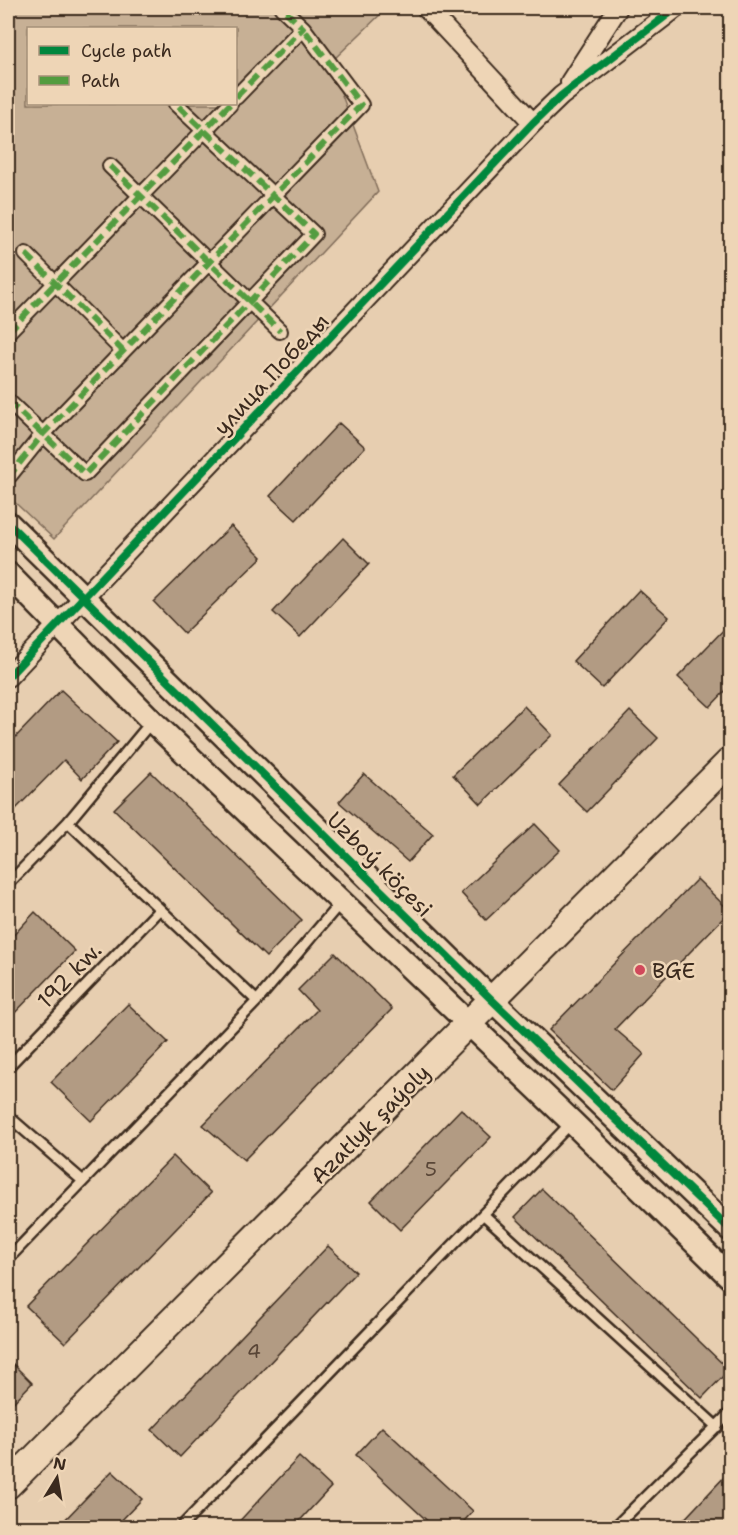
<svg xmlns="http://www.w3.org/2000/svg" width="738" height="1535" viewBox="0 0 738 1535" font-family="'Shantell Sans',sans-serif">
<rect width="100%" height="100%" fill="#e7ceb0"/>
<filter id="ink" filterUnits="userSpaceOnUse"><feTurbulence type="fractalNoise" baseFrequency=".0167" numOctaves="2"/><feDisplacementMap in="SourceGraphic" scale="12" xChannelSelector="R" yChannelSelector="G"/><feConvolveMatrix kernelMatrix="1 2 1 2 8 2 1 2 1" color-interpolation-filters="sRGB"/></filter>
<g filter="url(#ink)">
<path fill="#c7b095" stroke="#816d5a" stroke-width="1.5" fill-rule="evenodd" d="M8,8H387L330,63L378,192L54,539L8,496ZM28,28H236V104H28Z"/>
<path fill="#b29b83" stroke="#3b2a1e" stroke-width="1.5" d="M339,423L365,447L296,520L270,496Z
M231,526L262,557L184,633L154,602Z
M343,538L369,564L300,637L273,612Z
M639,590L669,617L602,688L573,661Z
M730,623V686L710,707L678,677Z
M61,690L117,742L82,779L64,760L8,817V745Z
M524,706L552,735L481,804L453,775Z
M630,711L658,738L587,812L559,785Z
M151,772L302,920L266,957L114,809Z
M364,774L433,834L408,862L339,802Z
M535,824L560,850L486,920L461,893Z
M697,879L730,911L615,1029L644,1054L612,1090L549,1030Z
M35,912L75,951L8,1020V941Z
M335,953L392,1009L244,1160L203,1125L317,1010L298,990Z
M128,1004L168,1042L91,1121L51,1082Z
M461,1109L491,1137L400,1230L371,1201Z
M173,1156L211,1193L65,1343L26,1306Z
M542,1189L729,1370L702,1398L515,1217Z
M328,1246L356,1272L180,1457L152,1430Z
M8,1359L32,1383L8,1408Z
M382,1427L473,1511L458,1528H435L356,1455Z
M299,1457L331,1487L293,1528H233Z
M112,1471L142,1499L114,1528H57Z
M730,1471V1528H676Z"/>
<g fill="none" stroke-linecap="round" stroke-linejoin="round">
<defs>
<path id="service" d="M68,822L257,1001
M8,884L68,822L152,721
M8,1067L159,910
M8,1116L83,1181
M484,1215L717,1427
M8,1259L257,1001L341,902
M180,1528L572,1122
M614,1528L730,1413"/>
<path id="pedestrian" d="M236,97L303,28L282,8
M110,166L280,331
M26,254L123,351
M8,332L230,104
M8,401L85,474L314,234L176,104
M8,472L10,475L43,434L361,105L303,28"/>
<path id="minor" d="M426,8L533,123
M570,82L618,8
M8,677L533,123L561,96L676,8"/>
<path id="tertiary" d="M8,523L492,1000L730,1229
M8,574L152,721L572,1122L730,1277"/>
<path id="secondary" d="M8,1485L730,761"/>
</defs>
<use href="#service" stroke="#3b2a1e" stroke-width="14"/>
<use href="#pedestrian" stroke="#3b2a1e" stroke-width="18"/>
<use href="#minor" stroke="#3b2a1e" stroke-width="22"/>
<use href="#tertiary" stroke="#3b2a1e" stroke-width="27"/>
<use href="#secondary" stroke="#3b2a1e" stroke-width="30"/>
<use href="#service" stroke="#eed5b6" stroke-width="9"/>
<use href="#pedestrian" stroke="#eed5b6" stroke-width="14"/>
<use href="#minor" stroke="#eed5b6" stroke-width="18"/>
<use href="#tertiary" stroke="#eed5b6" stroke-width="22"/>
<use href="#secondary" stroke="#eed5b6" stroke-width="26"/>
<path stroke="#529c3f" stroke-width="6" stroke-dasharray="12 6" stroke-linecap="butt" d="M236,97L303,28L282,8
M110,166L280,331
M26,254L123,351
M8,332L230,104
M8,401L85,474L314,234L176,104
M8,472L10,475L43,434L361,105L303,28"/>
<defs>
<path id="cycleway" d="M8,523L492,1000L730,1229
M8,677L533,123L561,96L676,8"/>
</defs>
<use href="#cycleway" stroke="#eed5b6" stroke-width="11"/>
<use href="#cycleway" stroke="#00873e" stroke-width="8"/>
</g>
</g>
<circle fill="#d1495b" stroke="#eed5b6" stroke-width="2" cx="640" cy="970" r="6"/>
<g text-anchor="middle" stroke-width="5" stroke-linejoin="round" paint-order="stroke">
<g font-size="20" fill="#594637">
<text x="431" y="1176">5</text>
<text x="254" y="1358">4</text>
</g>
<g font-size="22" fill="#3b2a1e" stroke="#eed5b6">
<text transform="translate(271 374) rotate(-47)" y="8">улица Победы</text>
<text transform="translate(380 864) rotate(45)" y="8">Uzboý köçesi</text>
<text transform="translate(69 975) rotate(-46)" y="8">192 kw.</text>
<text transform="translate(370 1124) rotate(-45)" y="8">Azatlyk şaýoly</text>
</g>
<g font-size="22" fill="#3b2a1e" stroke="#eed5b6" text-anchor="start">
<text x="652" y="978">BGE</text>
</g>
</g>
<rect width="738" height="1535" fill="none" stroke="#eed5b6" stroke-width="30"/>
<rect x="15" y="15" width="708" height="1505" fill="none" stroke="#3b2a1e" stroke-width="2" filter="url(#ink)"/>
<rect x="27" y="27" width="210" height="78" fill="#eed5b6" stroke="#a69179" stroke-width="1.5"/>
<rect x="39" y="46" width="30" height="9" fill="#00873e" stroke="#a69179" stroke-width="1.5"/>
<text x="81" y="57" font-size="18" fill="#3b2a1e">Cycle path</text>
<rect x="39" y="76" width="30" height="9" fill="#529c3f" stroke="#a69179" stroke-width="1.5"/>
<text x="81" y="87" font-size="18" fill="#3b2a1e">Path</text>
<g transform="translate(57 1478) rotate(11)" stroke="#eed5b6" stroke-width="4.5" paint-order="stroke">
<path d="M0-4.5L10 22L0 15L-10 22Z" fill="#3b2a1e"/>
<text y="-9" font-size="16" font-weight="bold" text-anchor="middle" fill="#3b2a1e">N</text>
</g>
</svg>
